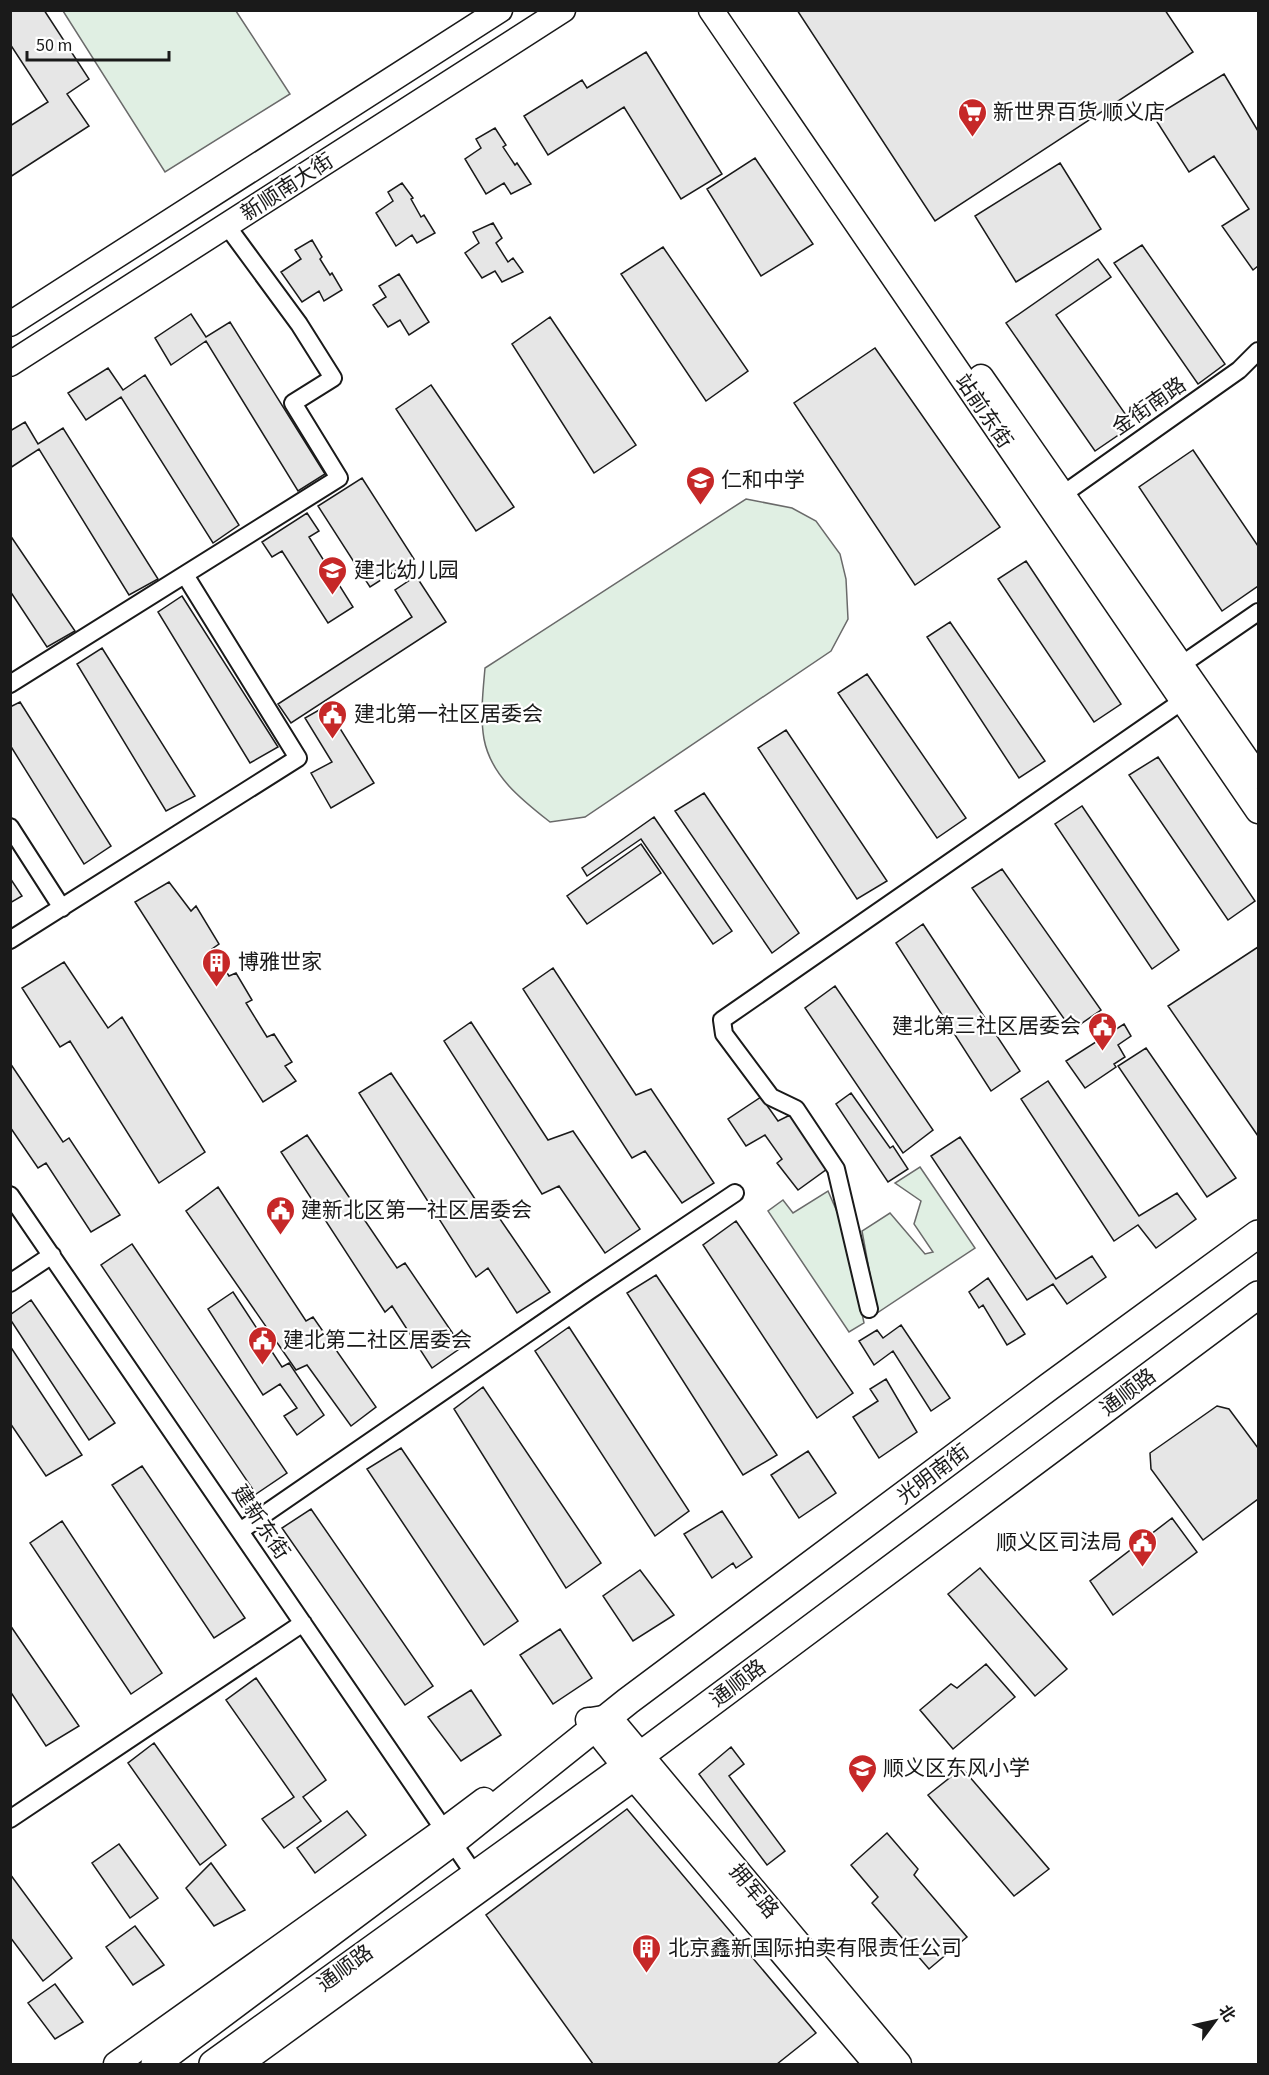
<svg xmlns="http://www.w3.org/2000/svg" width="1269" height="2075" viewBox="0 0 1269 2075" font-family="'Source Sans 3','Noto Sans SC',sans-serif">
<rect width="100%" height="100%" fill="#fff"/>
<path fill="#e0efe3" stroke="#6a6a6a" stroke-width="1.5" d="M63,11H236L290,94L165,172Z
M746,499L792,508L816,521L840,554L846,579L848,619L831,651L585,817L550,822C522,800 491,776 484,739C480,716 483,691 485,668Z
M920,1167L975,1248L877,1313L862,1231L890,1213L925,1254L933,1252L914,1224L921,1201L895,1183Z
M828,1191L845,1230L864,1323L849,1332L768,1211L783,1200L793,1213Z"/>
<path fill="#e6e6e6" stroke="#1a1a1a" stroke-width="1.5" d="M44,10L89,79L67,94L89,126L10,177V126L48,102L10,44V11Z
M797,10H1165L1193,52L935,221Z
M646,52L722,174L681,199L624,107L548,155L524,116L582,80L587,88Z
M1224,74L1258,131V266L1253,270L1222,226L1249,209L1214,156L1189,172L1154,117Z
M495,128L506,145L503,147L515,165L517,163L531,184L511,194L504,183L486,194L465,159L481,148L476,139Z
M755,158L813,244L761,276L707,189Z
M1060,163L1101,229L1016,282L975,216Z
M402,183L413,198L411,199L421,217L424,215L435,233L417,243L412,235L396,246L376,213L393,201L388,192Z
M493,223L502,238L496,243L508,262L513,258L523,272L502,282L495,271L482,278L465,253L479,243L473,232Z
M312,240L322,257L320,259L330,275L332,273L342,290L324,301L319,291L302,302L281,272L301,259L295,250Z
M1142,245L1225,364L1198,384L1114,263Z
M663,247L748,371L706,401L621,274Z
M1098,259L1111,277L1056,315L1133,425L1095,451L1006,323Z
M399,274L429,322L409,335L400,320L388,327L373,305L386,297L379,286Z
M191,314L206,337L230,322L325,474L298,491L206,341L171,365L155,338Z
M550,317L636,445L594,473L512,344Z
M875,348L1000,527L915,585L794,403Z
M108,368L123,390L145,375L239,525L213,543L121,397L86,420L68,393Z
M431,385L514,507L476,531L396,409Z
M25,422L38,444L63,428L158,579L129,595L39,449L10,468V431Z
M1193,450L1258,546V586L1222,611L1139,487Z
M362,478L414,559L370,587L318,506Z
M307,513L319,531L309,537L353,607L328,623L282,551L272,557L262,542Z
M10,535L75,631L47,647L10,591Z
M1026,561L1121,704L1094,722L998,579Z
M416,576L446,622L291,723L278,704L412,617L395,590Z
M182,596L278,747L250,763L158,612Z
M950,622L1045,761L1019,778L927,637Z
M102,648L195,796L166,811L77,664Z
M867,674L966,818L937,838L838,693Z
M20,702L111,846L84,864L10,745V707Z
M326,706L374,783L331,808L311,773L332,762L305,718Z
M786,730L887,881L857,899L758,748Z
M1158,757L1255,901L1228,920L1129,775Z
M704,793L799,933L772,953L675,811Z
M1082,806L1179,950L1152,969L1055,824Z
M654,817L732,931L713,944L641,839L587,876L582,868Z
M641,844L661,873L587,924L567,896Z
M1002,869L1101,1010L1072,1030L972,888Z
M10,878L22,896L10,903Z
M169,882L191,911L196,906L219,944L212,949L229,976L236,973L252,1000L246,1003L267,1037L274,1034L292,1062L285,1066L296,1081L263,1102L135,902Z
M923,924L1020,1071L991,1091L896,943Z
M1258,947V1136L1168,1006Z
M64,962L108,1028L122,1017L205,1152L159,1183L70,1041L60,1047L22,988Z
M553,968L636,1095L651,1089L714,1183L682,1203L645,1151L632,1158L523,989Z
M835,986L933,1130L903,1153L805,1008Z
M471,1022L548,1140L573,1131L640,1229L605,1253L559,1186L542,1194L444,1041Z
M1124,1024L1131,1036L1118,1045L1125,1057L1114,1064L1116,1067L1085,1088L1066,1061Z
M1146,1048L1236,1178L1207,1197L1118,1066Z
M10,1063L63,1142L69,1138L120,1215L91,1232L46,1163L38,1168L10,1127Z
M391,1073L477,1202L487,1200L550,1292L517,1313L488,1268L476,1277L359,1093Z
M1048,1081L1139,1216L1177,1193L1196,1219L1156,1248L1138,1225L1114,1241L1021,1099Z
M851,1093L890,1148L893,1146L908,1169L888,1182L836,1104Z
M761,1097L778,1121L790,1115L827,1169L798,1190L777,1163L782,1159L765,1135L746,1146L728,1119Z
M307,1135L397,1268L405,1263L462,1347L432,1368L392,1306L385,1312L281,1152Z
M960,1137L1056,1279L1092,1256L1106,1277L1067,1304L1053,1284L1027,1300L931,1156Z
M218,1187L306,1321L313,1317L376,1407L351,1426L307,1365L296,1370L186,1211Z
M736,1221L853,1393L817,1418L703,1245Z
M132,1244L287,1473L256,1494L101,1265Z
M656,1275L777,1455L743,1475L627,1293Z
M988,1278L1025,1334L1007,1345L983,1305L979,1308L969,1292Z
M233,1292L282,1367L289,1363L324,1415L297,1435L284,1416L297,1408L280,1384L263,1395L208,1309Z
M31,1300L115,1423L89,1440L10,1319V1315Z
M901,1325L950,1398L931,1411L893,1351L874,1365L859,1341L877,1330L883,1338Z
M569,1327L689,1511L655,1536L535,1351Z
M10,1346L82,1455L46,1476L10,1423Z
M886,1379L917,1432L879,1458L853,1417L878,1401L870,1389Z
M483,1387L601,1563L566,1588L454,1409Z
M1217,1406L1229,1409L1258,1448V1499L1203,1540L1151,1469L1150,1453Z
M401,1448L518,1621L484,1645L367,1469Z
M808,1451L836,1493L799,1518L771,1475Z
M142,1466L245,1618L214,1638L112,1485Z
M311,1509L433,1686L405,1705L282,1528Z
M722,1511L752,1557L736,1568L733,1563L712,1578L684,1534Z
M1172,1518L1197,1552L1113,1615L1090,1581Z
M62,1521L162,1673L131,1694L30,1543Z
M980,1568L1067,1669L1035,1696L948,1594Z
M640,1570L674,1615L633,1641L603,1596Z
M10,1625L79,1726L46,1746L10,1691Z
M560,1629L592,1678L553,1704L520,1655Z
M986,1664L1015,1697L953,1749L920,1710L951,1684L957,1688Z
M256,1678L326,1780L303,1797L321,1821L284,1848L262,1819L294,1797L226,1700Z
M471,1690L501,1735L461,1761L428,1717Z
M154,1743L226,1845L200,1865L128,1763Z
M731,1747L744,1764L729,1776L785,1851L767,1865L699,1774Z
M962,1768L1049,1869L1014,1896L928,1795Z
M627,1809L816,2033L777,2064H593L486,1915Z
M347,1811L366,1835L315,1873L297,1848Z
M887,1833L918,1869L914,1875L967,1937L929,1969L872,1903L878,1897L851,1865Z
M119,1844L158,1898L130,1918L92,1863Z
M211,1863L245,1910L214,1926L186,1888Z
M10,1874L72,1958L43,1981L10,1937Z
M135,1926L164,1965L133,1985L106,1947Z
M55,1984L83,2022L55,2039L28,2003Z"/>
<g fill="none" stroke-linecap="round" stroke-linejoin="round">
<defs>
<path id="street" d="M1062,495L1239,370L1258,351
M1181,665L1258,612
M10,684L339,478L293,403L333,378L299,324L227,226
M10,827L62,908
M10,940L298,758L185,575
M10,1195L479,1881
M10,1283L52,1255
M869,1309L836,1169L796,1109L771,1097L724,1034L722,1020L1191,695
M240,1531L589,1291L735,1193
M10,1819L303,1623"/>
<path id="secondary" d="M711,10L1258,811
M10,324L500,10
M10,364L563,10
M981,377L1258,776
M588,1720L634,1778L876,2064
M591,1720L609,1717L899,2064
M116,2064L444,1830L484,1800
M240,2064L634,1778L640,1756"/>
<path id="primary" d="M155,2064L452,1842L628,1701L1050,1386L1258,1234
M213,2064L625,1767L1258,1295"/>
</defs>
<use href="#street" stroke="#1a1a1a" stroke-width="20"/>
<use href="#secondary" stroke="#1a1a1a" stroke-width="27"/>
<use href="#primary" stroke="#1a1a1a" stroke-width="30"/>
<use href="#street" stroke="#fff" stroke-width="16"/>
<use href="#secondary" stroke="#fff" stroke-width="24"/>
<use href="#primary" stroke="#fff" stroke-width="27"/>
</g>
<defs>
<symbol id="supermarket-pin" viewBox="-11 -11 22 30"><path d="M0 17L-7.5 6A9.5 9.5 0 1 1 7.5 6Z" fill="#c62828" stroke="#fff"/><path d="M-6-5.5h2.5l.6 2H6L4.5 2H-2.5L-4.4-4H-6ZM-1.5 3.2a1.3 1.3 0 1 0 .1 0ZM3 3.2a1.3 1.3 0 1 0 .1 0Z" fill="#fff"/></symbol>
<symbol id="school-pin" viewBox="-11 -11 22 30"><path d="M0 17L-7.5 6A9.5 9.5 0 1 1 7.5 6Z" fill="#c62828" stroke="#fff"/><path d="M0-5L7-2L0 1L-7-2ZM-4 1L0 2.5L4 1V4Q0 6-4 4Z" fill="#fff"/></symbol>
<symbol id="civic-pin" viewBox="-11 -11 22 30"><path d="M0 17L-7.5 6A9.5 9.5 0 1 1 7.5 6Z" fill="#c62828" stroke="#fff"/><path d="M-.6-6.5H3V-4.5H.6V-3L4-1V1h2V6H-6V1h2V-1L-.6-3ZM-1.2 2.5V6h2.4V2.5Z" fill="#fff"/></symbol>
<symbol id="building-pin" viewBox="-11 -11 22 30"><path d="M0 17L-7.5 6A9.5 9.5 0 1 1 7.5 6Z" fill="#c62828" stroke="#fff"/><path d="M-4-6H4V6H1V3H-1V6H-4ZM-2.5-4.3h1.7v1.8h-1.7ZM.8-4.3h1.7v1.8H.8ZM-2.5-1h1.7V.8h-1.7ZM.8-1h1.7V.8H.8Z" fill="#fff"/></symbol>
</defs>
<g fill-rule="evenodd">
<use href="#supermarket-pin" x="956" y="96" width="33" height="45"/>
<use href="#school-pin" x="684" y="464" width="33" height="45"/>
<use href="#school-pin" x="316" y="554" width="33" height="45"/>
<use href="#civic-pin" x="316" y="698" width="33" height="45"/>
<use href="#building-pin" x="200" y="946" width="33" height="45"/>
<use href="#civic-pin" x="1086" y="1010" width="33" height="45"/>
<use href="#civic-pin" x="264" y="1194" width="33" height="45"/>
<use href="#civic-pin" x="246" y="1324" width="33" height="45"/>
<use href="#civic-pin" x="1126" y="1526" width="33" height="45"/>
<use href="#school-pin" x="846" y="1752" width="33" height="45"/>
<use href="#building-pin" x="630" y="1932" width="33" height="45"/>
</g>
<g text-anchor="middle" stroke-width="4.5" stroke-linejoin="round" paint-order="stroke">
<g font-size="21" fill="#1a1a1a" stroke="#fff" text-anchor="start">
<text x="993" y="119">新世界百货 顺义店</text>
<text x="721" y="487">仁和中学</text>
<text x="354" y="577">建北幼儿园</text>
<text x="354" y="721">建北第一社区居委会</text>
<text x="238" y="969">博雅世家</text>
<text x="1081" y="1033" text-anchor="end">建北第三社区居委会</text>
<text x="301" y="1217">建新北区第一社区居委会</text>
<text x="283" y="1347">建北第二社区居委会</text>
<text x="1122" y="1549" text-anchor="end">顺义区司法局</text>
<text x="883" y="1775">顺义区东风小学</text>
<text x="668" y="1955">北京鑫新国际拍卖有限责任公司</text>
</g>
<g font-size="21" fill="#1a1a1a" stroke="#fff">
<text transform="translate(287 187) rotate(-33)" y="7">新顺南大街</text>
<text transform="translate(1149 406) rotate(-35)" y="7">金街南路</text>
<text transform="translate(984 411) rotate(56)" y="7">站前东街</text>
<text transform="translate(1128 1392) rotate(-37)" y="7">通顺路</text>
<text transform="translate(933 1474) rotate(-37)" y="7">光明南街</text>
<text transform="translate(261 1522) rotate(56)" y="7">建新东街</text>
<text transform="translate(738 1683) rotate(-37)" y="7">通顺路</text>
<text transform="translate(754 1891) rotate(50)" y="7">拥军路</text>
<text transform="translate(345 1968) rotate(-36)" y="7">通顺路</text>
</g>
</g>
<rect width="1269" height="2075" fill="none" stroke="#1a1a1a" stroke-width="24"/>
<g transform="translate(1215 2021) rotate(57)" stroke="#ffffff" stroke-width="4.5" paint-order="stroke">
<path d="M0-4.5L10 22L0 15L-10 22Z" fill="#1a1a1a"/>
<text y="-9" font-size="16" font-weight="bold" text-anchor="middle" fill="#1a1a1a">北</text>
</g>
<path d="M27 51v9h142v-9" fill="none" stroke="#1a1a1a" stroke-width="3"/>
<text x="36" y="51" font-size="18" fill="#1a1a1a" stroke="#ffffff" stroke-width="4.5" paint-order="stroke">50 m</text>
</svg>
